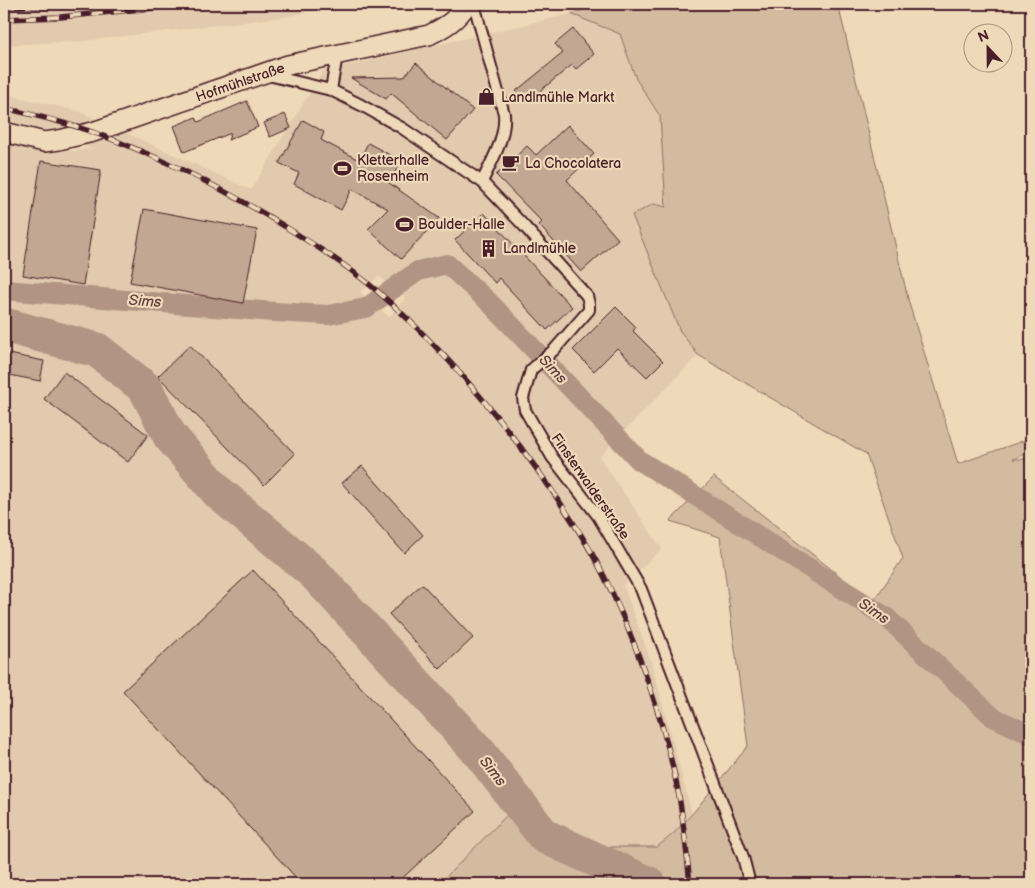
<svg xmlns="http://www.w3.org/2000/svg" width="1035" height="888" viewBox="0 0 1035 888" font-family="'Balsamiq Sans',sans-serif">
<rect width="100%" height="100%" fill="#eed9b8"/>
<filter id="ink" filterUnits="userSpaceOnUse"><feTurbulence type="fractalNoise" baseFrequency=".02" numOctaves="2"/><feDisplacementMap in="SourceGraphic" scale="10" xChannelSelector="R" yChannelSelector="G"/><feConvolveMatrix kernelMatrix="1 2 1 2 8 2 1 2 1" color-interpolation-filters="sRGB"/></filter>
<g filter="url(#ink)">
<path fill="#e1caad" fill-rule="evenodd" d="M4,4H347L283,17L84,41L4,45Z
M571,14L620,34L636,79L660,116L666,207L654,204L632,215L680,331L698,355L599,457L662,549L623,585L651,661L692,814L673,834L657,847H606L507,815L439,884H4V142L53,152L94,149L46,133L4,122V94L78,111L251,190L323,71ZM379,276L406,298L389,317L360,292Z"/>
<path fill="#d3bba0" stroke="#8e6d66" d="M602,4H838L909,303L958,464L1031,438V452L1013,459H1031V884H439L507,815L606,847H657L673,834L692,814L748,746L720,537L670,521L714,477L873,602L903,558L866,454L698,355L680,331L632,215L654,204L666,207L660,116L636,79L620,34L571,14Z"/>
<g fill="none" stroke-linecap="round" stroke-linejoin="round">
<path stroke="#b29484" stroke-width="20" d="M4,290L274,312L328,315L366,308L418,271L447,264L490,303L639,460L886,617L993,717L1031,735"/>
<path stroke="#b29484" stroke-width="35" d="M4,325L97,350L145,388L170,436L219,493L314,573L479,752L544,836L649,884"/>
</g>
<path fill="#c2a893" stroke="#4a1f2b" d="M573,29L594,54L576,69L572,65L525,103L516,91L563,53L555,44Z
M416,63L473,110L447,140L391,93L386,99L351,78L404,77Z
M247,101L258,127L228,140L231,133L184,152L174,126L196,117L198,122Z
M285,114L291,128L270,137L264,123Z
M303,120L324,132L321,140L359,160L368,143L401,161L389,183L439,218L401,259L368,229L388,209L352,189L341,210L294,184L299,173L279,163Z
M568,125L594,154L567,180L618,239L581,272L539,225L542,222L496,175L527,146L536,155Z
M41,161L101,170L83,285L23,275Z
M144,209L257,230L243,303L130,282Z
M484,213L572,307L547,330L499,278L495,283L455,240Z
M616,307L636,327L633,331L663,361L647,377L617,348L594,371L573,350Z
M190,345L295,454L264,485L158,376Z
M4,353L44,361L40,381L4,374Z
M64,372L148,435L128,462L44,399Z
M362,466L423,535L404,553L342,483Z
M253,570L475,811L396,884H302L123,691Z
M422,584L473,638L440,669L389,614Z"/>
<g fill="none" stroke-linecap="round" stroke-linejoin="round">
<defs>
<path id="service" d="M474,4L504,114C506,138 492,160 482,182
M268,75L331,90L361,105L402,128L482,182L525,227L587,296L589,304V310L554,350L531,370L523,398L525,410L552,457L598,516L641,589L743,857L750,884
M331,90L337,55"/>
<path id="minor" d="M4,132L44,142L59,140L93,132L288,65L429,35C445,27 457,20 467,4"/>
</defs>
<use href="#service" stroke="#4a1f2b" stroke-width="14"/>
<use href="#minor" stroke="#4a1f2b" stroke-width="22"/>
<use href="#service" stroke="#eed9b8" stroke-width="10"/>
<use href="#minor" stroke="#eed9b8" stroke-width="19"/>
<defs>
<path id="rail" d="M4,7L72,4
M4,19L60,17L194,4
M4,108C34,115 65,122 95,133C162,157 228,191 289,229C319,248 349,267 376,290C427,334 478,391 519,445C549,485 578,526 601,570C635,636 665,723 679,796C684,825 687,855 690,884"/>
</defs>
<use href="#rail" stroke="#4a1f2b" stroke-width="5.5"/>
<use href="#rail" stroke="#eed9b8" stroke-width="4" stroke-dasharray="11" stroke-linecap="butt"/>
</g>
</g>
<defs>
<symbol id="shop-bare" viewBox="-9 -9 18 18"><path d="M-5-2.5h2.3a2.7 3.5 0 0 1 5.4 0H5L5.5 6h-11ZM-1.5-2.5h3a1.5 2.3 0 0 0-3 0Z" fill="#4a1f2b" stroke="#eed9b8" stroke-width="2.5" paint-order="stroke"/></symbol>
<symbol id="cafe-bare" viewBox="-9 -9 18 18"><path d="M-5.5-4.5H6V0H3Q3 3.5 0 3.5H-2.5Q-5.5 3.5-5.5 0ZM3-3.2v2h1.7v-2ZM-6 4.5H4V6H-6Z" fill="#4a1f2b" stroke="#eed9b8" stroke-width="2.5" paint-order="stroke"/></symbol>
<symbol id="stadium-bare" viewBox="-9 -9 18 18"><path d="M0-5a6.5 5 0 1 0 0 10a6.5 5 0 1 0 0-10ZM-3.5-1.8h7v3.6h-7Z" fill="#4a1f2b" stroke="#eed9b8" stroke-width="2.5" paint-order="stroke"/></symbol>
<symbol id="building-bare" viewBox="-9 -9 18 18"><path d="M-4-6H4V6H1V3H-1V6H-4ZM-2.5-4.3h1.7v1.8h-1.7ZM.8-4.3h1.7v1.8H.8ZM-2.5-1h1.7V.8h-1.7ZM.8-1h1.7V.8H.8Z" fill="#4a1f2b" stroke="#eed9b8" stroke-width="2.5" paint-order="stroke"/></symbol>
</defs>
<g fill-rule="evenodd">
<use href="#shop-bare" x="474" y="84" width="25" height="25"/>
<use href="#cafe-bare" x="498" y="150" width="25" height="25"/>
<use href="#stadium-bare" x="330" y="156" width="25" height="25"/>
<use href="#stadium-bare" x="392" y="212" width="25" height="25"/>
<use href="#building-bare" x="476" y="236" width="25" height="25"/>
</g>
<g text-anchor="middle" stroke-width="4.5" stroke-linejoin="round" paint-order="stroke">
<g font-size="14" fill="#4a1f2b" stroke="#eed9b8">
<text transform="translate(240 82) rotate(-19)" y="5">Hofmühlstraße</text>
<text transform="translate(591 486) rotate(55)" y="5">Finsterwalderstraße</text>
</g>
<g font-size="14" fill="#4a1f2b" stroke="#eed9b8" text-anchor="start">
<text x="501" y="102">Landlmühle Markt</text>
<text x="357" y="165">Kletterhalle<tspan x="357" dy="16">Rosenheim</tspan></text>
<text x="525" y="168">La Chocolatera</text>
<text x="418" y="229">Boulder-Halle</text>
<text x="503" y="253">Landlmühle</text>
</g>
<g font-size="15" font-style="italic" fill="#643c41" stroke="#eed9b8">
<text transform="translate(145 301) rotate(4)" y="5">Sims</text>
<text transform="translate(553 369) rotate(47)" y="5">Sims</text>
<text transform="translate(874 611) rotate(35)" y="5">Sims</text>
<text transform="translate(493 771) rotate(52)" y="5">Sims</text>
</g>
</g>
<rect width="1035" height="888" fill="none" stroke="#eed9b8" stroke-width="20"/>
<rect x="10" y="10" width="1015" height="868" fill="none" stroke="#4a1f2b" stroke-width="2" filter="url(#ink)"/>
<g transform="translate(988 48) rotate(338)"><circle r="24" fill="#eed9b8" stroke="#ac8f80"/>
<path d="M0-4L9 19L0 12L-9 19Z" fill="#4a1f2b"/>
<text y="-8" font-size="14" font-weight="bold" text-anchor="middle" fill="#4a1f2b">N</text>
</g>
</svg>
